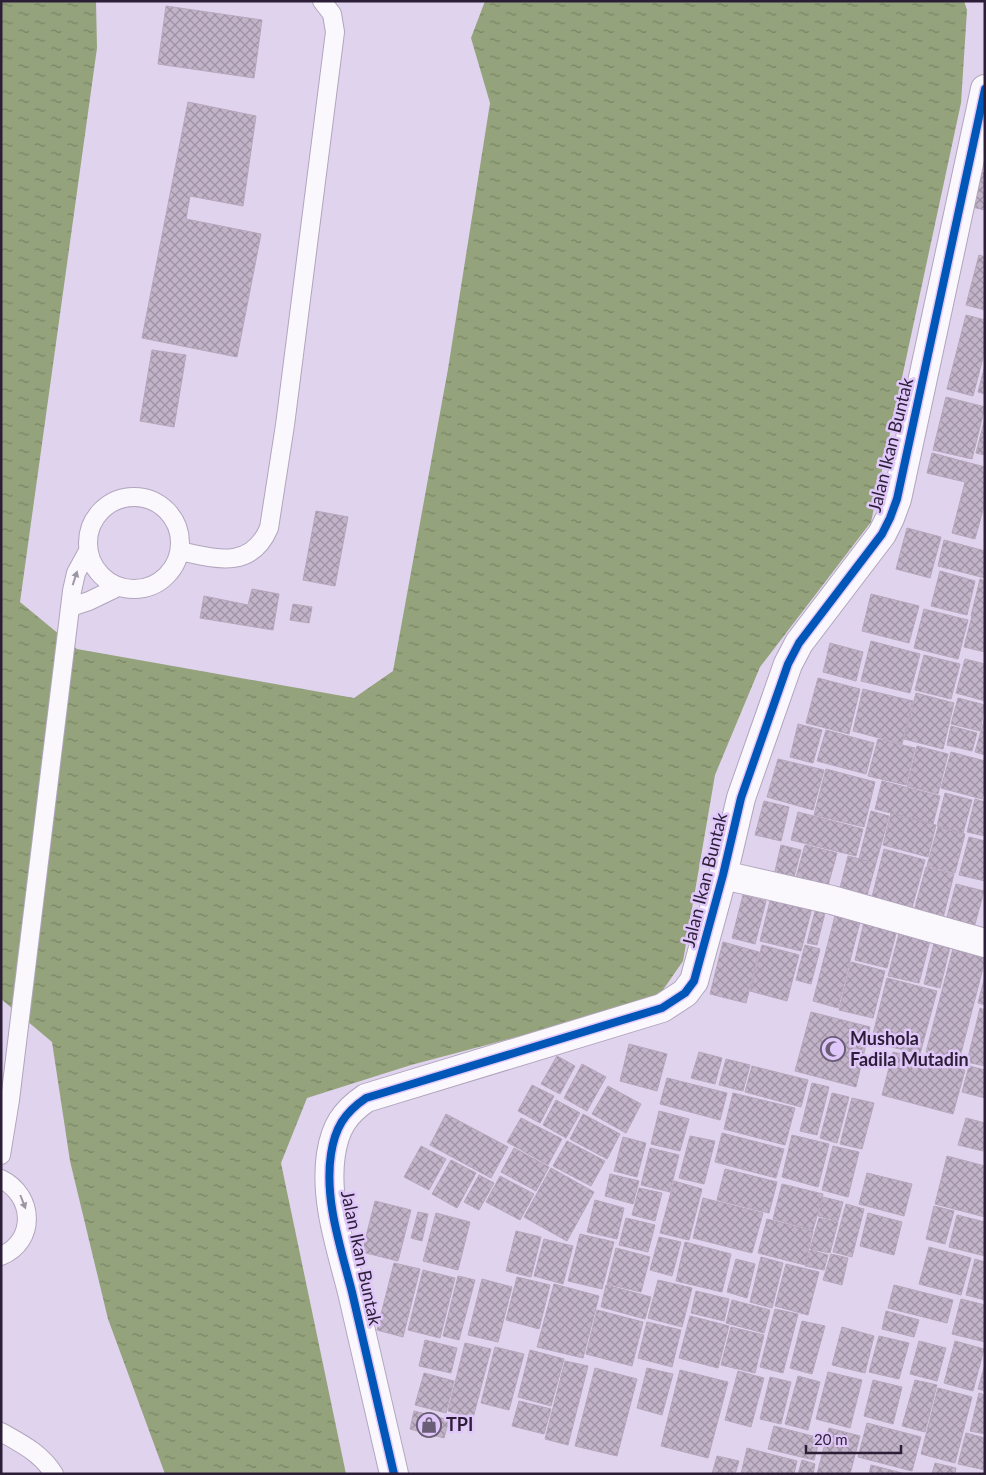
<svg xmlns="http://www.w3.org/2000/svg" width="986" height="1475" viewBox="0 0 986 1475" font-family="Lato,sans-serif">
<defs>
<pattern id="water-ripples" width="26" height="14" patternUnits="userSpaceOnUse" patternTransform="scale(1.25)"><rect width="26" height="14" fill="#94a37b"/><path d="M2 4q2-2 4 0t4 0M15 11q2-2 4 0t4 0" fill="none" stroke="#798466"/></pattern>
<pattern id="building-cross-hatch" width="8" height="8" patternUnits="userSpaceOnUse" patternTransform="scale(1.25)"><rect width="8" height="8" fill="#c2b3c9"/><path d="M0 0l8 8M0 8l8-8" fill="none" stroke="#9e91a4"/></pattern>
</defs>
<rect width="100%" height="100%" fill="#e0d3ee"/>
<path fill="url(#water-ripples)" d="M1,1H96L97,48L20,602L77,649L354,698L393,671L448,369L490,103L471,38L485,1H964L967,10L961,103L871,522L760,667L715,775L683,961L656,1000L411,1065L307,1098L281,1163L346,1474H165L108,1319L70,1161L52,1042L1,999Z"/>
<path fill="url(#building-cross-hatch)" stroke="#b6a6bb" d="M166,6L262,20L254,78L158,64Z
M188,102L256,116L243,206L190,196L186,219L261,234L237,357L142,338Z
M981,172L985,173V210L972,207Z
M979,255L985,257V310L966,305Z
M966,315L985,320V350L973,396L947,389Z
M152,350L186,355L174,427L140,421Z
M985,365V394L978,392Z
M946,397L985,407L972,459L933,450Z
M985,418V455L976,453Z
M932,453L985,467V503L975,539L952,533L965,482L927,473Z
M316,511L348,517L335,586L303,580Z
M907,528L941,537L930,578L896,569Z
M944,540L985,551V578L938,566Z
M940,571L975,581L967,615L931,606Z
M980,579L985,581V619L971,616Z
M252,589L279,594L273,630L200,618L204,596L248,605Z
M871,594L919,606L909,643L862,631Z
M293,604L312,607L309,623L290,620Z
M924,609L968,620L958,659L914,648Z
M972,616L985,620V652L964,647Z
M871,641L920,654L910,693L861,681Z
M830,643L863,652L856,681L823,672Z
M924,655L960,664L951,699L915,690Z
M965,659L985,664V701L956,693Z
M818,678L860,689L849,734L806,723Z
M863,689L913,701L902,744L853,731Z
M916,693L954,703L943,749L904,739Z
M958,698L985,705L980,731L951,724Z
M985,717V755L975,752Z
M798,724L822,730L813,763L790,757Z
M951,726L977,733L972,751L947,745Z
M826,730L874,743L866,774L817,761Z
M878,739L915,748L906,785L868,776Z
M917,746L948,754L938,794L907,786Z
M951,752L985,761V790L982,799L941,788Z
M778,759L824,770L813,810L767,797Z
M826,769L875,782L864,827L814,815Z
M882,781L940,796L933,824L875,809Z
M945,793L972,800L963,833L937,826Z
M975,799L985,802V836L967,832Z
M764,801L789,807L781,841L755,835Z
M871,811L889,816L876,863L859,859Z
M798,812L863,829L856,856L791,840Z
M891,813L936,825L928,857L883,845Z
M938,827L965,834L955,873L927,866Z
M969,837L985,841V881L959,875Z
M781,845L801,850L792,885L773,880Z
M805,845L837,853L826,893L794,885Z
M884,849L925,860L910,915L870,905Z
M848,856L876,863L865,903L838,896Z
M926,867L954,874L941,926L912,918Z
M956,884L984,891L972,935L944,928Z
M743,895L766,901L755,944L732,938Z
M771,897L812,908L801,951L760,941Z
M816,907L826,909L817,945L807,943Z
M837,908L862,914L838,1008L813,1001Z
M866,914L899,922L887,968L855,960Z
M901,926L932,933L919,983L888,976Z
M936,935L952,939L940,988L924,984Z
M955,941L985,948V960L959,1061L926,1052Z
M723,942L759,952L746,1003L710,994Z
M762,945L799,955L787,1001L750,991Z
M805,945L820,949L811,984L796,980Z
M851,962L885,971L873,1018L839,1010Z
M985,976V1005L978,1003Z
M887,978L937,991L920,1054L871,1042Z
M980,1008L985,1010V1066L967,1062Z
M811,1012L870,1027L856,1087L795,1071Z
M629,1044L667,1054L657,1091L620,1081Z
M699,1052L722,1058L715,1084L691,1078Z
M893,1052L965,1070L953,1114L882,1095Z
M557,1056L575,1066L560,1094L541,1084Z
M726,1059L750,1065L743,1091L719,1085Z
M582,1064L606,1077L587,1111L564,1098Z
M752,1066L808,1080L801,1107L745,1092Z
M969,1066L985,1070V1098L962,1092Z
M667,1078L727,1093L720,1120L660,1104Z
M812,1083L829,1087L817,1135L800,1131Z
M532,1085L554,1096L540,1123L518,1111Z
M608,1086L641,1104L626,1133L592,1114Z
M733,1093L795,1108L785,1145L724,1129Z
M832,1093L849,1097L837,1143L820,1138Z
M852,1098L874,1103L862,1149L840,1144Z
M556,1100L580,1113L566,1138L543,1125Z
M659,1111L689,1119L680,1151L651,1144Z
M446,1114L508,1147L491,1178L430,1145Z
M583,1114L620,1134L607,1159L570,1139Z
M521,1118L562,1139L548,1165L507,1142Z
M966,1118L985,1123V1144L983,1151L958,1145Z
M722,1133L784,1149L776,1178L715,1162Z
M792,1135L829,1144L818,1187L782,1177Z
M690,1136L715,1141L704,1184L679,1178Z
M623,1137L646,1143L637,1177L614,1171Z
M567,1141L605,1161L591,1186L553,1166Z
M421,1146L446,1159L429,1190L404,1177Z
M833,1146L859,1152L848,1197L822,1190Z
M514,1148L549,1167L536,1191L501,1172Z
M650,1148L679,1155L670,1192L641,1185Z
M947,1156L985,1166V1217L935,1204Z
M451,1160L476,1173L457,1208L432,1194Z
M551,1168L594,1192L567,1241L524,1217Z
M725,1169L777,1182L769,1213L717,1200Z
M867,1173L912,1184L904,1216L859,1204Z
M610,1174L639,1181L633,1204L605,1196Z
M479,1175L494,1183L479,1210L464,1202Z
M500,1176L534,1194L520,1220L486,1202Z
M674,1181L702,1189L689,1240L660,1233Z
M782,1184L823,1194L813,1230L773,1219Z
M639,1188L662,1193L655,1221L632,1215Z
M823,1197L843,1202L838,1221L818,1216Z
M703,1198L763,1213L752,1253L693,1238Z
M595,1200L624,1208L617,1239L587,1232Z
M375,1201L411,1210L398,1261L362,1252Z
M846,1204L864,1209L852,1257L833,1252Z
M934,1206L954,1211L945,1244L926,1239Z
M418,1212L428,1214L422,1241L411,1238Z
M436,1213L470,1222L458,1270L423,1261Z
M868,1213L902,1222L894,1255L860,1246Z
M957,1215L985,1222V1256L949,1247Z
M626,1218L655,1225L648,1252L619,1245Z
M819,1218L838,1222L830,1253L810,1249Z
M767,1219L813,1231L805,1265L758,1253Z
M516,1231L541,1237L531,1277L506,1271Z
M580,1234L614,1242L602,1289L568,1281Z
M659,1237L681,1242L672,1276L650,1270Z
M544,1239L573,1246L563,1284L534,1276Z
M685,1242L731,1254L722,1292L676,1281Z
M929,1247L971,1258L961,1295L919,1284Z
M616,1248L650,1257L641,1292L607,1284Z
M810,1250L828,1255L824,1270L805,1266Z
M831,1254L848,1258L842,1285L823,1280Z
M761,1257L783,1263L772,1308L750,1302Z
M736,1259L755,1264L747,1298L727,1292Z
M975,1259L985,1262V1300L966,1295Z
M394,1263L420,1269L403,1337L377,1330Z
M786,1264L819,1272L808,1315L775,1306Z
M423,1270L455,1278L440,1338L408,1330Z
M458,1276L475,1280L459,1340L443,1336Z
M517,1277L550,1285L539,1329L506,1320Z
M482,1279L512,1287L498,1342L468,1335Z
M658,1280L692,1288L682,1327L648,1318Z
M554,1284L599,1296L583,1358L537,1347Z
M606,1285L651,1297L645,1319L601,1307Z
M894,1285L953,1300L947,1323L888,1308Z
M696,1291L729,1299L724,1321L691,1313Z
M961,1299L985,1305V1342L952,1334Z
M732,1300L770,1310L764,1333L726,1323Z
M775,1309L798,1314L783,1373L760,1367Z
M597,1310L643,1322L632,1366L586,1354Z
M886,1311L919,1320L914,1337L882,1329Z
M690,1316L729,1326L718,1368L679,1358Z
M802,1321L825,1326L812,1374L790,1368Z
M647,1322L681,1330L672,1367L638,1358Z
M731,1327L764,1335L755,1373L721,1365Z
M842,1327L874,1336L865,1373L832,1365Z
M879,1336L909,1343L899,1379L869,1372Z
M425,1340L457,1348L451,1373L419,1366Z
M919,1341L946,1348L937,1381L910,1374Z
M955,1341L984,1349L973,1391L944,1383Z
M465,1343L491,1349L473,1418L448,1411Z
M495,1347L524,1354L509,1410L481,1403Z
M530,1350L564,1359L551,1406L518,1397Z
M565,1361L588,1366L568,1445L545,1439Z
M985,1364V1391L978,1389Z
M595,1368L637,1379L617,1456L575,1446Z
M647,1368L673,1374L662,1415L637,1408Z
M680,1370L728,1382L708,1458L661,1446Z
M738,1371L764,1378L751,1427L725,1420Z
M828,1372L862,1380L850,1428L816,1419Z
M424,1373L454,1381L446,1413L415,1405Z
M798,1376L820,1382L808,1430L785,1424Z
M770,1377L791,1382L781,1424L760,1419Z
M873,1380L902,1387L893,1424L864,1416Z
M915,1380L937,1385L925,1432L902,1426Z
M938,1388L972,1397L955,1463L921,1454Z
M979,1393L985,1395V1434L970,1431Z
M519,1401L551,1409L544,1434L512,1426Z
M414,1411L449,1420L444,1438L410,1429Z
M867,1423L921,1437L912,1471L858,1457Z
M774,1426L820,1438L814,1460L768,1449Z
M829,1428L860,1436L850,1474H817Z
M966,1433L985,1438V1470L958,1464Z
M747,1448L797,1461L794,1474H741Z
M717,1456L739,1461L735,1474H712Z
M802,1460L815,1464L813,1474H798Z
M935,1463L956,1468L955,1474H932Z
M871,1465L906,1474H869Z"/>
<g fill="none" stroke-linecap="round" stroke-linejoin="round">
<defs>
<path id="service" d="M88 543a46 46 0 1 1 92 0a46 46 0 1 1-92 0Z
M180,551C216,559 251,570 269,528L285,425L335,32L332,14L322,1
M71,607L89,601L118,587
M1,1155L10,1100L72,591L76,573L88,551
M1,1179C34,1195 37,1241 1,1256
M1,1432C22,1444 41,1453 54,1474"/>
<path id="minor" d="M723,875L832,900L985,943
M394,1474C380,1413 366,1353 352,1292C341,1248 324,1200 331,1154C335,1128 344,1113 366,1098L662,1008L685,993L694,981L723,875L741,798L788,664L799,643L882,534L890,518L897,499L985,89"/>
</defs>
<use href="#service" stroke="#b1a5bd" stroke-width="20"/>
<use href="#minor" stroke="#b1a5bd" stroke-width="30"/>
<use href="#service" stroke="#faf8fc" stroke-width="18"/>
<use href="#minor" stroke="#faf8fc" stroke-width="28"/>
<defs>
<path id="cycleway" d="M394,1474C380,1413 366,1353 352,1292C341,1248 324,1200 331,1154C335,1128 344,1113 366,1098L662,1008L685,993L694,981L723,875L741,798L788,664L799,643L882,534L890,518L897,499L985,89"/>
</defs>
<use href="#cycleway" stroke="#e0c7fa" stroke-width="11"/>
<use href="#cycleway" stroke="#0057b8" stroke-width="8"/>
</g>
<defs><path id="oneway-solid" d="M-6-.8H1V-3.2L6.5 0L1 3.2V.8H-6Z" transform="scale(1.25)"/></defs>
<g fill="#9d96a3">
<use href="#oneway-solid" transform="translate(75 578) rotate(-72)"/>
<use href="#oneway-solid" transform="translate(23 1202) rotate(69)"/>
</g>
<defs>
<symbol id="mosque-ring" viewBox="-11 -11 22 22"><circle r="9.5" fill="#e0c7fa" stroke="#6a5d76" stroke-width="1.5"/><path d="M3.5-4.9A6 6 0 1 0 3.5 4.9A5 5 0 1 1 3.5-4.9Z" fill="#6a5d76"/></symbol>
<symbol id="shop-ring" viewBox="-11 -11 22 22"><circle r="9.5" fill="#e0c7fa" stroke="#6a5d76" stroke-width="1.5"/><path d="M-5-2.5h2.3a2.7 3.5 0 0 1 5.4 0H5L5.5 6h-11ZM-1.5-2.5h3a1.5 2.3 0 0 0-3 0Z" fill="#6a5d76"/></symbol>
</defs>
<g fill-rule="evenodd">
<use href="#mosque-ring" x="819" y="1035" width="28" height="28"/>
<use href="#shop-ring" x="415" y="1411" width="28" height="28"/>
</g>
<g text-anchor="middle" stroke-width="5" stroke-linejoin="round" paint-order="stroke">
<g font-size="18" fill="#2b1e36" stroke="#e0c7fa">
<text transform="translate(891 445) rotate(-76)" y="6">Jalan Ikan Buntak</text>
<text transform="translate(705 880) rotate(-76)" y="6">Jalan Ikan Buntak</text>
<text transform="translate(361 1258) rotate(78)" y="6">Jalan Ikan Buntak</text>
</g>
<g font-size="18" font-weight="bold" fill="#2b1e36" stroke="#e0c7fa" text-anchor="start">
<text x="850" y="1045">Mushola<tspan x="850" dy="21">Fadila Mutadin</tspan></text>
<text x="446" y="1431">TPI</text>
</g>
</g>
<rect width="986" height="1475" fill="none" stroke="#2b1e36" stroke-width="5"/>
<path d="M806 1445v8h95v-8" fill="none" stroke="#2b1e36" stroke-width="2.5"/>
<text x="814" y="1445" font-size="15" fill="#2b1e36" stroke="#e0c7fa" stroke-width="4" paint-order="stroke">20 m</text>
</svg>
